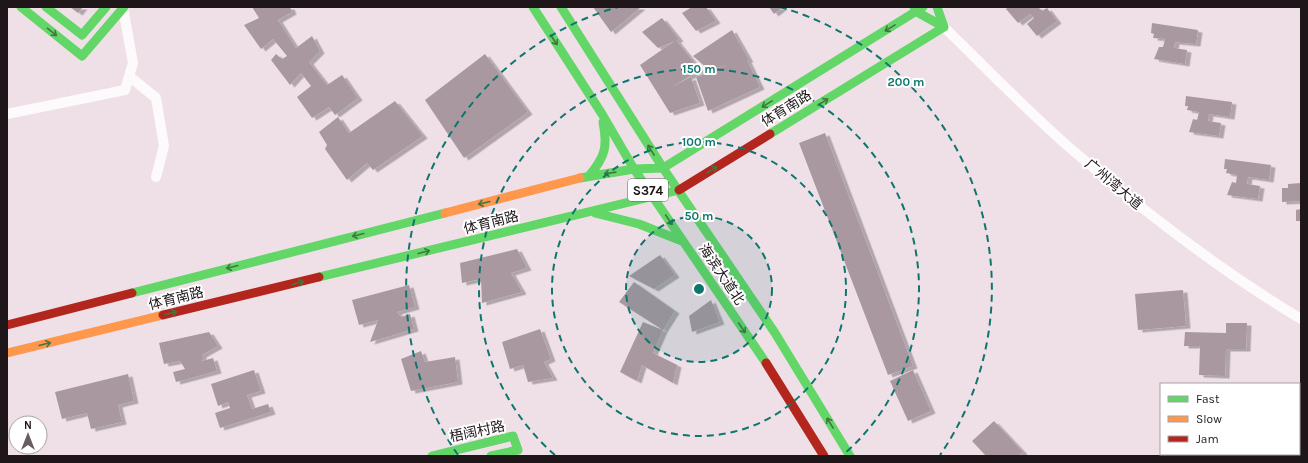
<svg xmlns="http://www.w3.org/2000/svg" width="1308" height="463" viewBox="0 0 1308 463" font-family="Karla,'Noto Sans SC',sans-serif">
<defs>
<filter id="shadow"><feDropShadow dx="4.5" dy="2.5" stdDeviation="0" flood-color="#0004"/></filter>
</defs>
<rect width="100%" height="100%" fill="#efe0e7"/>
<path fill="#aa98a1" filter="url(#shadow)" d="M70,7H83L78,13Z
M252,7H290L292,12L278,20L296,48L312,36L320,51L309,62L327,85L342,75L358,98L335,115L329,107L312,118L297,97L311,86L301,73L290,85L271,60L276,54L282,59L287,56L273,39L261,49L244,25L259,18Z
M593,7H641L611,32Z
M692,7H706L716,21L696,31L682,13Z
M769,7H783L774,14Z
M1008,7H1038L1042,11L1047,8L1057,21L1037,36L1027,24L1034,18L1030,14L1018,23L1006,9Z
M662,18L679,39L658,48L642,32Z
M1152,23L1198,30L1196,44L1175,42L1174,48L1187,50L1185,64L1154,59L1159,47H1163L1165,39L1153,38L1154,34L1151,33Z
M732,30L749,60H747L760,87L708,111L696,77L727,65L709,70L693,56Z
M676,40L700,70L670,88L691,77L700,103L670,113L640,65Z
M485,54L528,112L464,158L425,100Z
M1186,96L1232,102L1230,117L1209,114L1208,121L1221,123L1219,136L1189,132L1193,119L1197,120L1199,112L1187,110L1188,106H1185Z
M395,101L423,136L373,170L367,163L347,180L325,149L327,145L319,132L338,117L349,133Z
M825,133L913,366L888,375L799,143Z
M1225,159L1271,165L1269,180L1248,177L1247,184L1260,186L1258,199L1227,195L1232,182L1236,183L1237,175L1226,173L1227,169H1224Z
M1301,183V201L1282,202V188H1288V184Z
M1301,209V221H1296V210Z
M517,249L527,268L511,273L522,292L482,303L481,279L462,283L460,263Z
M660,255L675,275L654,289L629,276Z
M634,282L675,311L663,330L619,302Z
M409,285L415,307L397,312L401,317L410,314L414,329L370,342L378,320L359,325L352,300Z
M1183,290L1186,326L1138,330L1135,294Z
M711,300L720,322L692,332L689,316Z
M643,322L663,330L653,353L677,365L673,383L642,365L637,381L620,372Z
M1226,323H1247L1246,349H1226L1225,376L1199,375L1200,346H1184L1185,332L1226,333Z
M540,329L551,359L544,362L553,378L528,382L523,365L510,369L502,342Z
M209,332L218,346L202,355V361L213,358L217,371L176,382L173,372L185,369L180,361L164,364L159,343Z
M421,351L425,362L455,357L458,382L411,391L401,359Z
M254,370L261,391L247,395L252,409L268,404L271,412L220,428L215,413L230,408L228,402L218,406L211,384Z
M913,370L931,411L908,421L890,381Z
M128,374L134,401L118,405L122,422L91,429L87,413L62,419L55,392Z
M994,421L1023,452L1018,456H986L972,441Z"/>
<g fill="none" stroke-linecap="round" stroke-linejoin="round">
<path stroke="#fdfafb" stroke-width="10" d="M944,27C988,70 1031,115 1077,154C1148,215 1221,271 1301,319
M129,76L156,98L164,146L156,177
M7,114L125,90L133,63L123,8"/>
<path stroke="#63d668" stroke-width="9" d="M21,7L82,56L124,7
M46,7L82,35L106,7
M533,7L602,114L634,169L766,363
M561,7L663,168L775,333L850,456
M914,7L917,12L944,27
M937,7L944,27
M770,134L944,27
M663,168L923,7
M589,176C605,157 608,147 603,122
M580,178L634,169L663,168
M595,213L639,224L682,241
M319,277L679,190
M132,293L445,213
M432,456L513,436L518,450L491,456"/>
<path stroke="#ff974d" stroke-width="9" d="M445,213L580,178
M7,353L163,315"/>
<path stroke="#b3261e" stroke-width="9" d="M679,190L770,134
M163,315L319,277
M7,325L132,293
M766,363L824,456"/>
</g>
<defs><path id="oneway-shaft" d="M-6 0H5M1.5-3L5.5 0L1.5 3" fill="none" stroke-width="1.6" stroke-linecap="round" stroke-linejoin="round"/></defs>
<g stroke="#417641">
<use href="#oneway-shaft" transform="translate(890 28) rotate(149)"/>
<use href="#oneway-shaft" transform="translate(52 32) rotate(39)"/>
<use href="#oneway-shaft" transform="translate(554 40) rotate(57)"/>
<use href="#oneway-shaft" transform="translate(823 102) rotate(-32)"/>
<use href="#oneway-shaft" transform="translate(767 104) rotate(149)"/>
<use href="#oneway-shaft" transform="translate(651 150) rotate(-122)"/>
<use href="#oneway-shaft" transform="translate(712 170) rotate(-32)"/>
<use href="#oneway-shaft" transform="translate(610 173) rotate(172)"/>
<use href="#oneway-shaft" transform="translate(484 203) rotate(166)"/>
<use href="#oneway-shaft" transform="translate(669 220) rotate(56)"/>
<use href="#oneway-shaft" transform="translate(358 235) rotate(166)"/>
<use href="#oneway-shaft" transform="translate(424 252) rotate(-14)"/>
<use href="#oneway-shaft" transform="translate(232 267) rotate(166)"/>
<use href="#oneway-shaft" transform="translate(298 283) rotate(-14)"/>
<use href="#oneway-shaft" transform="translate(171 313) rotate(-14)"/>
<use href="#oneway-shaft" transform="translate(742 328) rotate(56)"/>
<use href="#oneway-shaft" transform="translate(45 344) rotate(-14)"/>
<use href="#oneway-shaft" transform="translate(830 423) rotate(-122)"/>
</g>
<circle cx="699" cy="289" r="73" fill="#0f766e" fill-opacity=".12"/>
<g fill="none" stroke="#0f766e" stroke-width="2" stroke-dasharray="7 5">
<circle cx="699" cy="289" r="73"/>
<circle cx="699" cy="289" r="147"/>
<path d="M555 455A220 220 0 1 1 843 455"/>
<path d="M458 455A293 293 0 0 1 618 7M780 7A293 293 0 0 1 940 455"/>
</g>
<g text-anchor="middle" stroke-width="4" stroke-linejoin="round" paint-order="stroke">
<rect fill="#fff" stroke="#625c5f" stroke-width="1" x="628" y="179" width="40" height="22" rx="3"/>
<g font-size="13" font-weight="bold" fill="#1f161a">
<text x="648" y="195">S374</text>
</g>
<g font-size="14" fill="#1f161a" stroke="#fff">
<text transform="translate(786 108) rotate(-32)" y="5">体育南路</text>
<text transform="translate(1114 184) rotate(40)" y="5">广州湾大道</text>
<text transform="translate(491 222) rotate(-14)" y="5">体育南路</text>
<text transform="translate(722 274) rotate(56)" y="5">海滨大道北</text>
<text transform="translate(176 298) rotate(-14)" y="5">体育南路</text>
<text transform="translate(477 431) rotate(-12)" y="5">梧阔村路</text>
</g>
</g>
<circle cx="699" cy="289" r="6" fill="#0f766e" stroke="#fff" stroke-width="2"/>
<g font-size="12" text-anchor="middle" font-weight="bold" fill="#0f766e" stroke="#fff" stroke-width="4" stroke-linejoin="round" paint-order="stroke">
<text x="699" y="73">150 m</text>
<text x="906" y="86">200 m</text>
<text x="699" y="146">100 m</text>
<text x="699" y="220">50 m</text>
</g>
<rect width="1308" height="463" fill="none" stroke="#1f161a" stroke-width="16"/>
<rect x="1160" y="383" width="140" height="72" fill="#ffffff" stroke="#a5a2a3"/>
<rect x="1168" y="396" width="20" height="6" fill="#63d668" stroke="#a5a2a3"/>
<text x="1196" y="403" font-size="12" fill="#1f161a">Fast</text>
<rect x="1168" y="416" width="20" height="6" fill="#ff974d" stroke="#a5a2a3"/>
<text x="1196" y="423" font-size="12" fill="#1f161a">Slow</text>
<rect x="1168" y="436" width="20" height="6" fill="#b3261e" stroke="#a5a2a3"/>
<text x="1196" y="443" font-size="12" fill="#1f161a">Jam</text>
<g transform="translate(28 435)"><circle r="19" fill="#ffffff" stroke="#a5a2a3"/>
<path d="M0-3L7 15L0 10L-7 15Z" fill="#685d62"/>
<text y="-6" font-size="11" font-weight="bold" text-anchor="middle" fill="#1f161a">N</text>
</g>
</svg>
